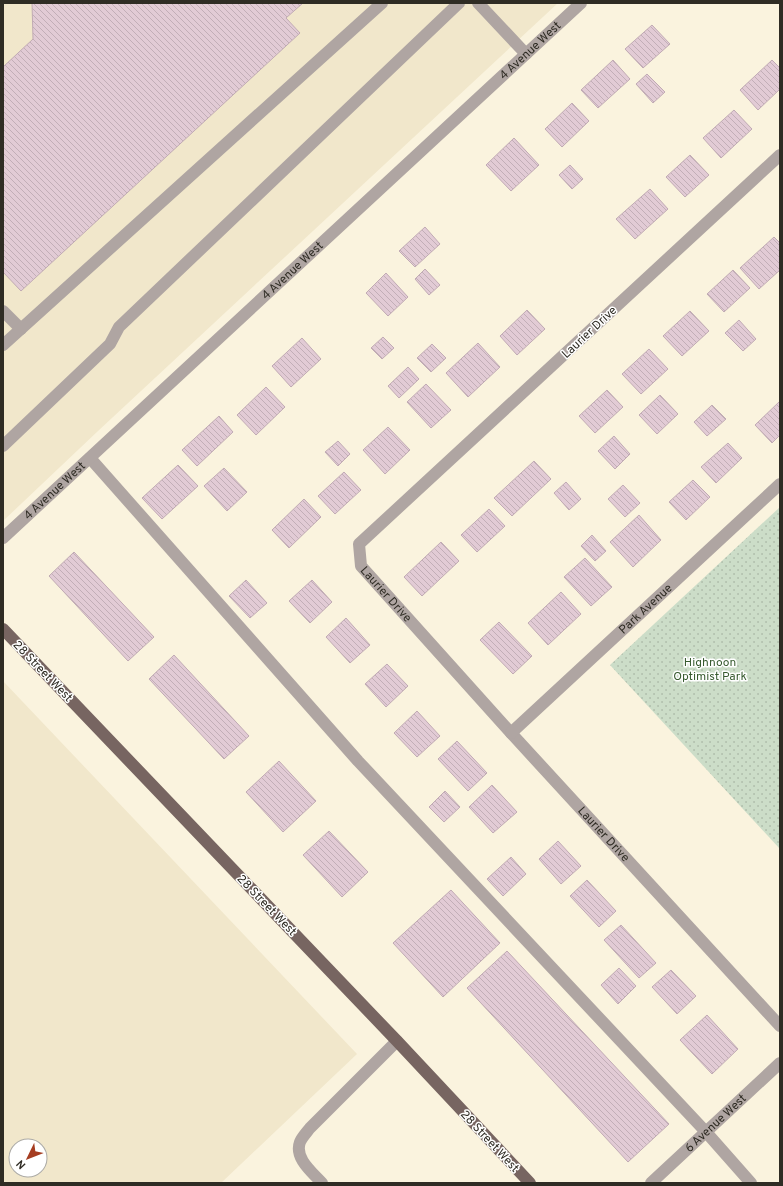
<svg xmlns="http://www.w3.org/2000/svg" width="783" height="1186" viewBox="0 0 783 1186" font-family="Overpass,sans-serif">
<defs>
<pattern id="grass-dots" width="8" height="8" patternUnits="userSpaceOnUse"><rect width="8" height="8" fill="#ccddc8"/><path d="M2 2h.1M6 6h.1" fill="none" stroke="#b0beac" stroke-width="1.8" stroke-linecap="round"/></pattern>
<pattern id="building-back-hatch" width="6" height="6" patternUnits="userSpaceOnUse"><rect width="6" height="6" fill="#e2cbd5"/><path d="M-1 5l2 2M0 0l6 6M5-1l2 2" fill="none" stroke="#c2aeb7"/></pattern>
</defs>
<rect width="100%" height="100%" fill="#faf3de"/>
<path fill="#f1e7cb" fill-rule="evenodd" d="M3,3H558L98,431L3,521Z
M3,681L357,1054L221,1183H3ZM16,1146H40V1170H16Z"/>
<path fill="url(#grass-dots)" d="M780,507V849L610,665Z"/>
<path fill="url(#building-back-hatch)" stroke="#c1abb4" d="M32,3H303L286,18L300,33L21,291L3,272V67L33,39Z
M652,25L670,44L643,68L625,49Z
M613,60L630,79L598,108L581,90Z
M772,60L780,68V89L758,110L740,90Z
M647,74L665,92L653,103L636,84Z
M572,103L589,121L562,147L545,129Z
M734,110L752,129L721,158L703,138Z
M514,138L539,165L511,191L486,165Z
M690,155L709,175L685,197L666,177Z
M570,165L583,179L572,189L559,175Z
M650,189L668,209L635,239L616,219Z
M425,227L440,244L415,267L399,251Z
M774,237L780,243V270L759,289L740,268Z
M425,269L440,285L429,295L415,279Z
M733,270L750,288L724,312L707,294Z
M386,273L408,297L388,316L366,293Z
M527,310L545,329L517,355L500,336Z
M690,311L709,331L682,356L663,336Z
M739,320L756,339L743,351L725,333Z
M383,337L394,348L382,359L371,348Z
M302,338L321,359L291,387L272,366Z
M478,343L500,367L468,397L446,373Z
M432,344L446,358L431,372L417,358Z
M649,349L668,369L641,394L622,374Z
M408,367L419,379L399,398L388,386Z
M426,384L451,410L431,428L407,402Z
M266,387L285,407L256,435L237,415Z
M607,390L623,407L595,433L579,416Z
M660,395L678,414L657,434L639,415Z
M780,401V435L772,443L755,425Z
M712,405L726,419L707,436L694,422Z
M219,416L233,432L197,466L182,450Z
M388,427L410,450L385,474L363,450Z
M614,436L630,454L615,469L598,451Z
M338,441L350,454L338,466L325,452Z
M728,443L742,458L716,483L701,467Z
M534,461L551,479L512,516L494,498Z
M178,465L198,486L162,519L142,498Z
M224,468L247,492L227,511L204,486Z
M344,472L361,490L335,514L318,496Z
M693,480L710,497L686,520L669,502Z
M566,482L581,499L569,510L554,493Z
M623,485L640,503L625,517L608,499Z
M304,499L321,517L289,548L272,530Z
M489,509L505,526L477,552L461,535Z
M639,515L661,540L633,567L610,542Z
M592,535L606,551L595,561L581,546Z
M441,542L459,561L422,596L404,577Z
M74,552L154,637L128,661L49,576Z
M585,558L612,587L591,606L564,577Z
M246,580L267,603L250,618L229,596Z
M312,580L332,602L310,623L289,601Z
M561,592L581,614L548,645L528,623Z
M346,618L370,645L350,663L326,637Z
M499,622L532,656L513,674L480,640Z
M174,655L249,736L224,759L149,679Z
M387,664L408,686L386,707L365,684Z
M417,711L440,736L417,757L394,733Z
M457,741L487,773L468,791L438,759Z
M279,761L316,801L283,832L246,792Z
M492,785L517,812L493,833L469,807Z
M445,791L460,807L444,822L429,807Z
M329,831L368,872L342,897L303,855Z
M558,841L581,866L561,884L539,859Z
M511,857L526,874L503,896L487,879Z
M587,880L616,911L599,927L570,896Z
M451,890L500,943L443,997L393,943Z
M621,925L656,963L639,978L604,940Z
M507,951L669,1124L628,1162L467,988Z
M619,968L636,986L618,1004L601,985Z
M671,970L696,996L677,1014L652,987Z
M707,1015L738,1049L712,1074L680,1040Z"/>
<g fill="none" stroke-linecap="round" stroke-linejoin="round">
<g stroke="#afa5a2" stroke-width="12">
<path d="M478,3L526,54"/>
<path id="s1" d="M780,155L359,544L361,566L511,733L780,1026"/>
<path d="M3,311L21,329"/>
<path d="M3,345L382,3"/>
<path d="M3,446L110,344L119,327L459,3"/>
<path d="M90,458L358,761L706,1132L751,1183"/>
<path id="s2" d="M3,538L581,3"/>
<path id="s3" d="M511,733L780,484"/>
<path d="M322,1183C312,1172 294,1158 300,1142C302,1137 307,1132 310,1128L397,1041"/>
<path id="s4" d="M651,1183L780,1063"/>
</g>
<path stroke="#776561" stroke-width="12" d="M3,629L397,1041L530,1183"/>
</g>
<g text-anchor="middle" stroke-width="3" stroke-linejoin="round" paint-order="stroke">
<g font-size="12" fill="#2f2c24" stroke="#fff">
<text dy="4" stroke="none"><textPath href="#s2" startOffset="718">4 Avenue West</textPath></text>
<text dy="4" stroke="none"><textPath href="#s2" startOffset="394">4 Avenue West</textPath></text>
<text transform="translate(589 332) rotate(-43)" y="4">Laurier Drive</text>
<text dy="4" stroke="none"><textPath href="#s2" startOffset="70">4 Avenue West</textPath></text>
<text dy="4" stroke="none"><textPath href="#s1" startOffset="633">Laurier Drive</textPath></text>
<text dy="4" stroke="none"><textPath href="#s3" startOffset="183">Park Avenue</textPath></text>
<text transform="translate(43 671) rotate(46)" y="4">28 Street West</text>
<text dy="4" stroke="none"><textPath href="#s1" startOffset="957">Laurier Drive</textPath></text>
<text transform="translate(267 905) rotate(46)" y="4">28 Street West</text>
<text dy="4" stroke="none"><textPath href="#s4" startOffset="88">6 Avenue West</textPath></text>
<text transform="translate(490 1141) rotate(47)" y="4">28 Street West</text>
</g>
<g font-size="12" fill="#385b30" stroke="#fff">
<text x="710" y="666">Highnoon<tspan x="710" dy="14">Optimist Park</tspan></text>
</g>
</g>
<rect width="783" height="1186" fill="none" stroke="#2f2c24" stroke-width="8"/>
<g transform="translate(28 1158) rotate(227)"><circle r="19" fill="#ffffff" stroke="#acaba7"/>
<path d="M0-3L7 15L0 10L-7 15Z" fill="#a53d21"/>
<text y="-6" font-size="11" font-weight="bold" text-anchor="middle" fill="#2f2c24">N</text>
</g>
</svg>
